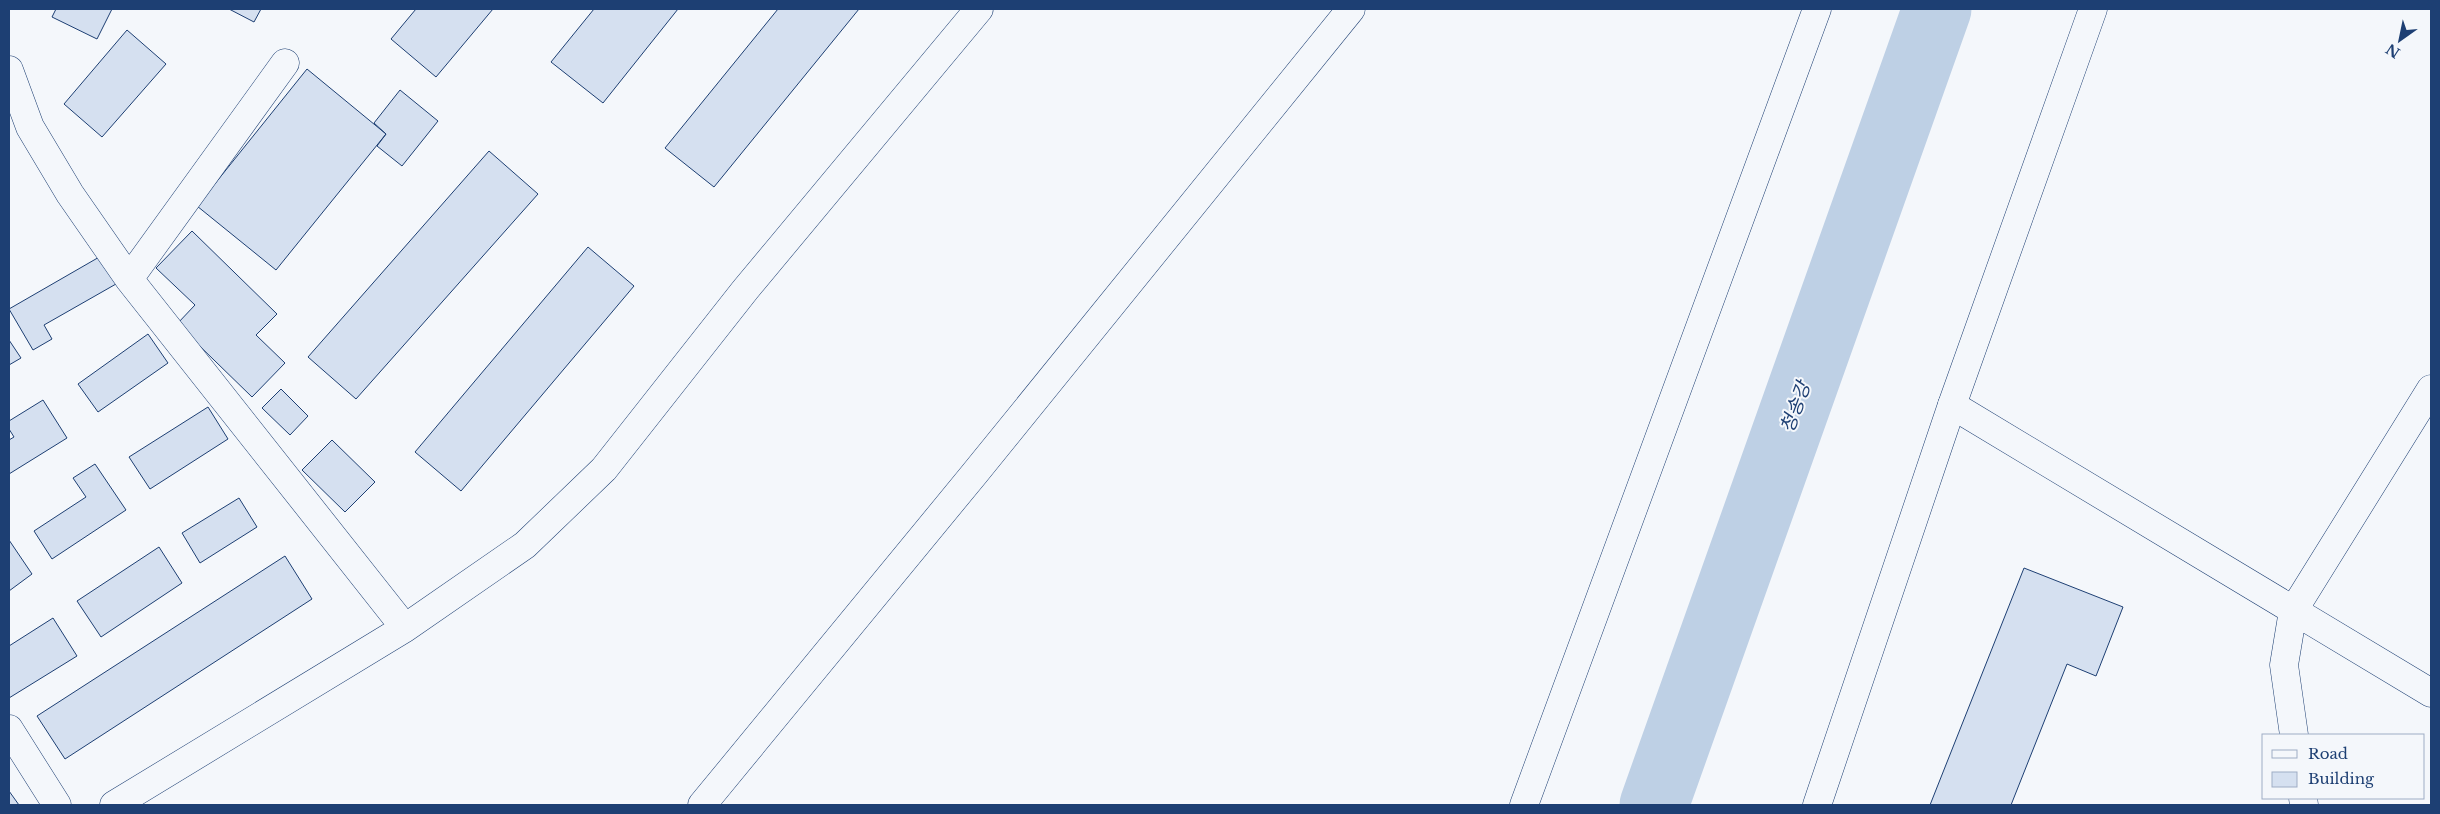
<svg xmlns="http://www.w3.org/2000/svg" width="2440" height="814" viewBox="0 0 2440 814" font-family="'Libre Baskerville','Noto Sans KR',serif">
<rect width="100%" height="100%" fill="#f4f7fb"/>
<g fill="none" stroke-linecap="round" stroke-linejoin="round">
<path stroke="#bed0e5" stroke-width="69" d="M1654,805L1937,9"/>
</g>
<path fill="#d5e0f0" stroke="#1d3f73" d="M56,9H112L97,39L52,17Z
M229,9H261L254,22Z
M416,9H493L436,77L391,39Z
M594,9H678L603,103L551,62Z
M778,9H859L714,187L665,148Z
M127,30L166,64L102,137L64,104Z
M307,69L386,134L276,270L197,206Z
M400,90L438,121L402,166L377,146L386,134L374,123Z
M489,151L538,194L356,399L308,357Z
M192,231L277,314L256,335L285,363L252,397L177,324L195,305L156,268Z
M588,247L634,286L461,491L415,452Z
M101,256L116,284L44,325L52,339L33,350L9,309Z
M148,334L168,363L98,412L78,384Z
M9,340L21,358L9,365Z
M281,389L308,416L290,435L262,408Z
M43,400L67,438L9,474V440L14,437L9,429V421Z
M208,407L228,439L150,489L129,457Z
M332,440L375,482L345,512L302,470Z
M95,464L126,510L52,559L34,531L86,497L73,478Z
M239,498L257,527L200,563L182,533Z
M9,540L32,574L9,591Z
M159,547L182,583L101,637L77,601Z
M285,556L312,599L65,759L37,716Z
M2024,568L2123,607L2096,676L2067,664L2011,805H1930Z
M53,618L77,656L9,698V646Z
M9,791L19,805H9Z"/>
<g fill="none" stroke-linecap="round" stroke-linejoin="round">
<defs>
<path id="street" d="M9,70L30,127L70,194L129,279L405,628
M129,279L285,63
M1952,405L2431,693
M9,729L57,805
M2294,735L2284,665L2293,611L2431,389
M2303,798L2304,805
M114,805L405,628L525,545L604,469L745,290L979,9
M1524,805L1817,9"/>
<path id="secondary" d="M1817,805L1952,405L2093,9"/>
<path id="primary" d="M702,805L975,473L1351,9"/>
</defs>
<use href="#street" stroke="#1d3f73" stroke-width="29"/>
<use href="#secondary" stroke="#1d3f73" stroke-width="29"/>
<use href="#primary" stroke="#1d3f73" stroke-width="29"/>
<use href="#street" stroke="#f4f7fb" stroke-width="28"/>
<use href="#secondary" stroke="#f4f7fb" stroke-width="28"/>
<use href="#primary" stroke="#f4f7fb" stroke-width="28"/>
</g>
<g text-anchor="middle" stroke-width="4" stroke-linejoin="round" paint-order="stroke">
<g font-size="19" font-style="italic" fill="#1d3f73" stroke="#f4f7fb">
<text transform="translate(1795 407) rotate(-70)" y="7">청송강</text>
</g>
</g>
<rect width="2440" height="814" fill="none" stroke="#1d3f73" stroke-width="20"/>
<rect x="2262" y="734" width="162" height="65" fill="#f4f7fb" stroke="#9eadc5"/>
<rect x="2272" y="750" width="25" height="8" fill="#f4f7fb" stroke="#9eadc5"/>
<text x="2308" y="759" font-size="15" fill="#1d3f73">Road</text>
<rect x="2272" y="772" width="25" height="15" fill="#d5e0f0" stroke="#9eadc5"/>
<text x="2308" y="784" font-size="15" fill="#1d3f73">Building</text>
<g transform="translate(2400 40) rotate(213)" stroke="#f4f7fb" stroke-width="4" paint-order="stroke">
<path d="M0-4L9 19L0 12L-9 19Z" fill="#1d3f73"/>
<text y="-8" font-size="14" font-weight="bold" text-anchor="middle" fill="#1d3f73">N</text>
</g>
</svg>
